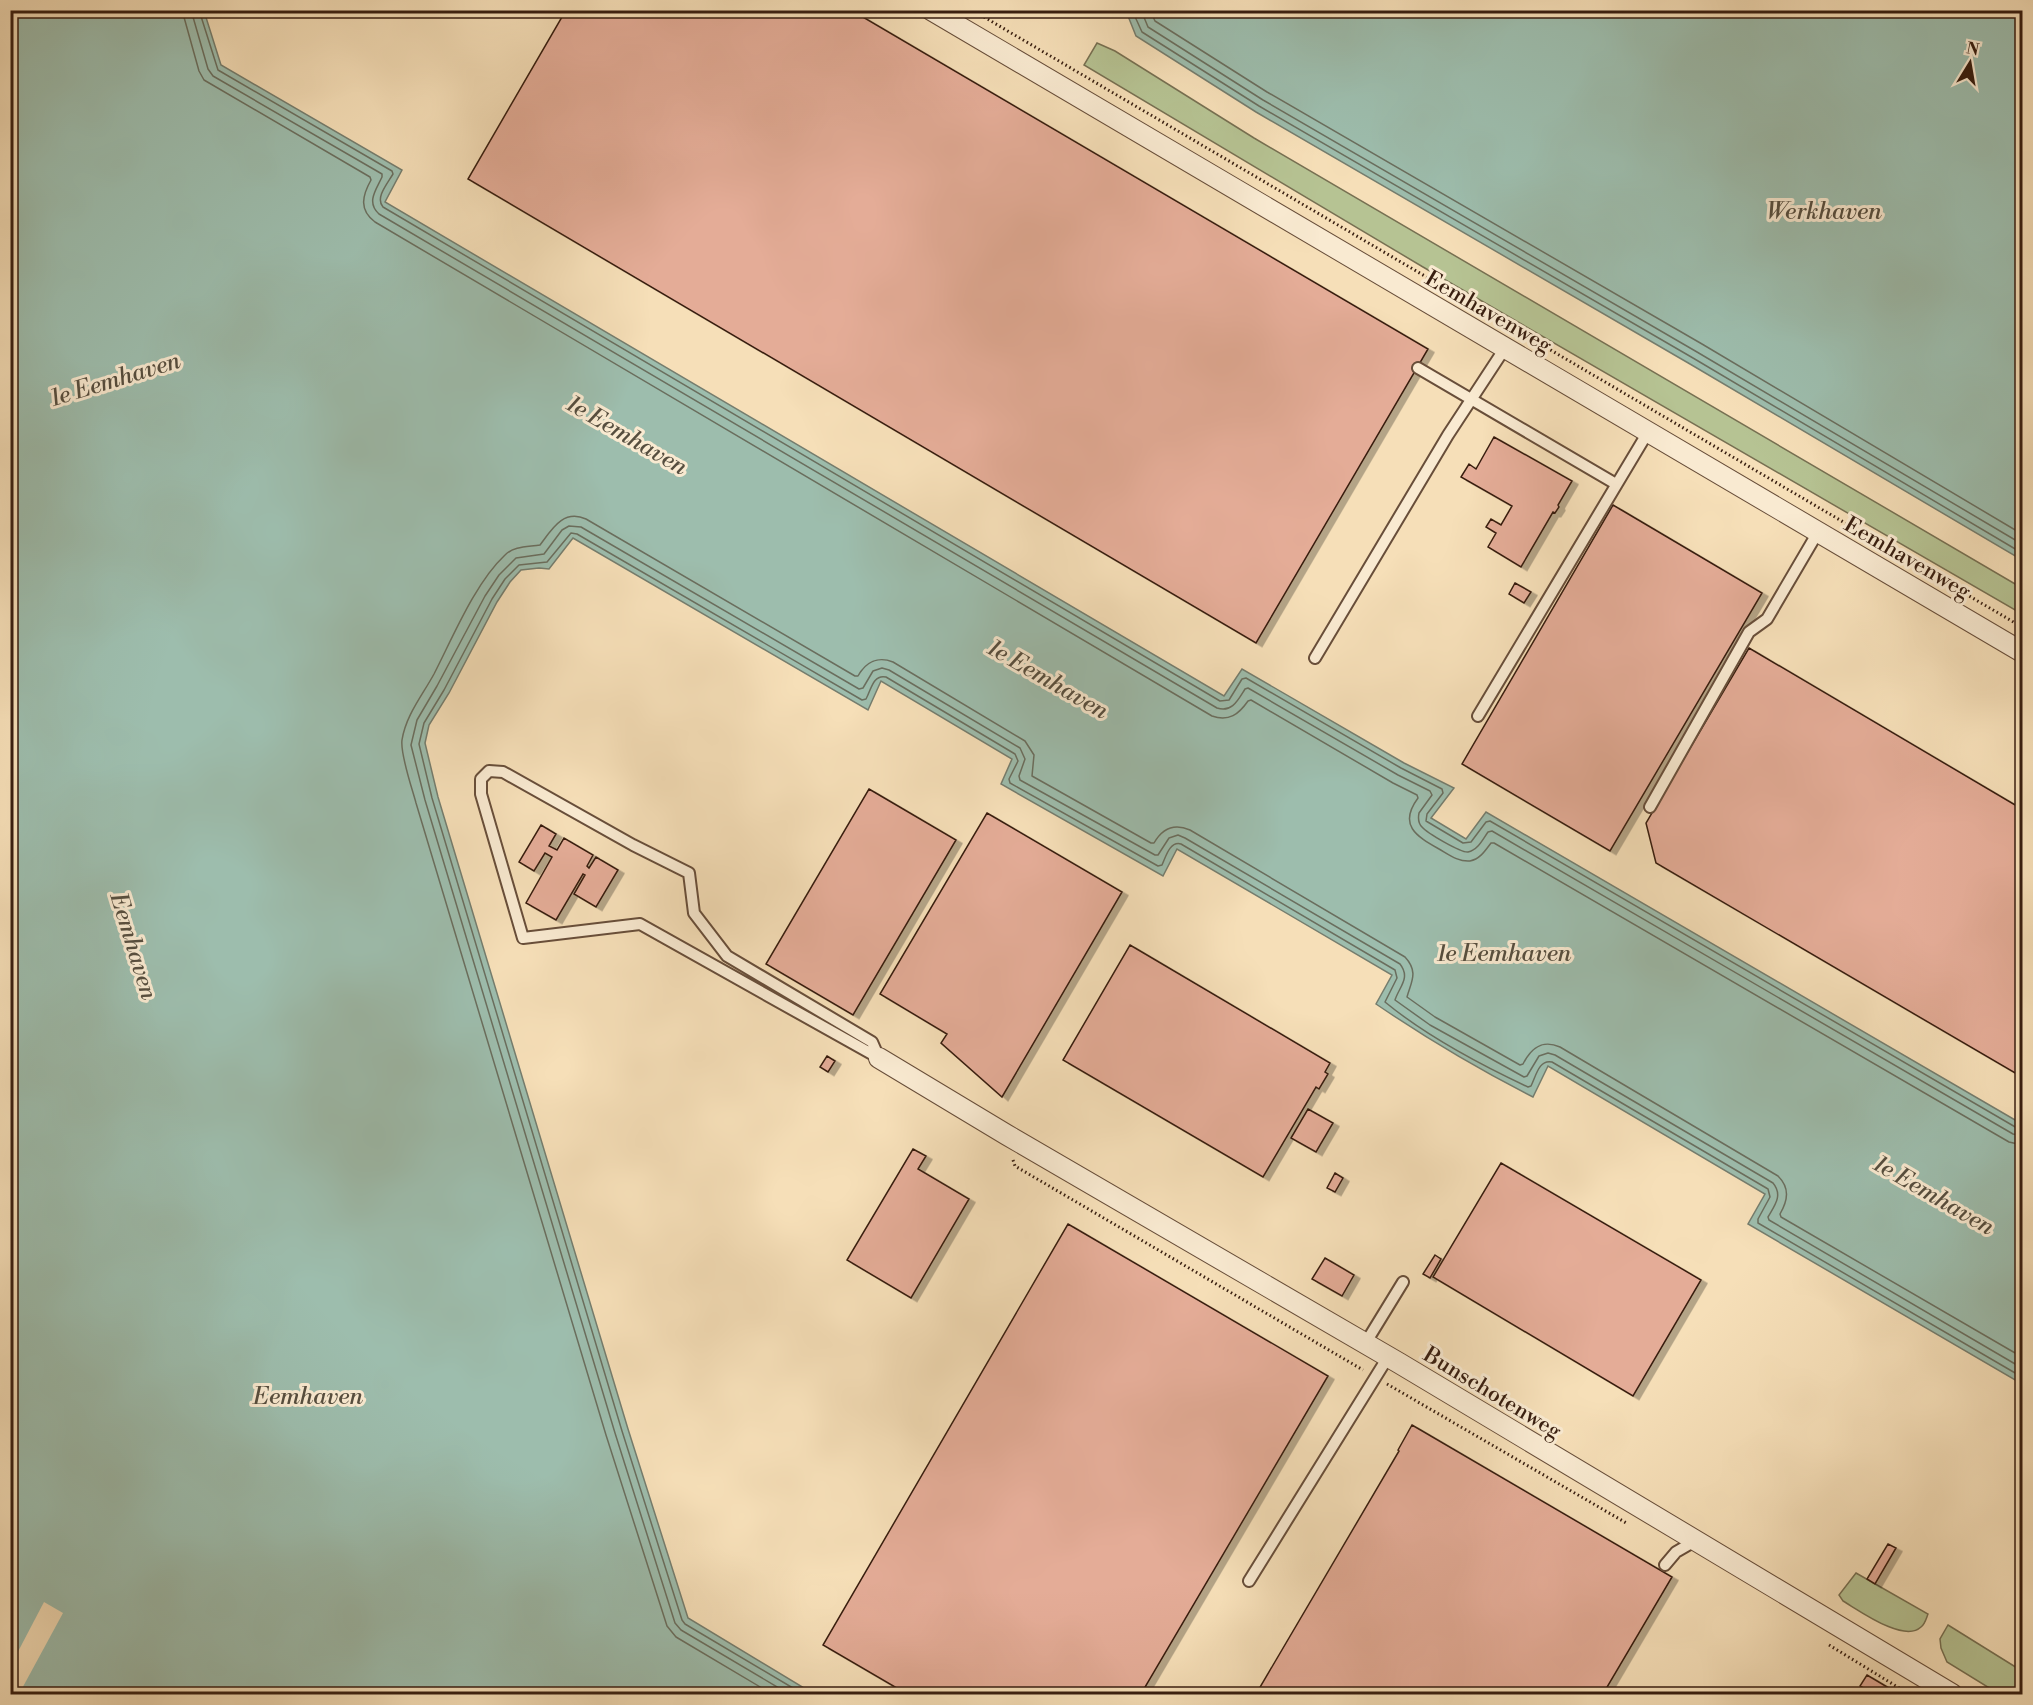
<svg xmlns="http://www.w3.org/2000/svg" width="2033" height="1705" viewBox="0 0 2033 1705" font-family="'Libre Bodoni',serif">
<defs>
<filter id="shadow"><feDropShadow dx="6" dy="3.5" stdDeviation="0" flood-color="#0004"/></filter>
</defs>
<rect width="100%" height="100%" fill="#f6dfb8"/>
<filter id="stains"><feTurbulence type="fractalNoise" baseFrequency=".00333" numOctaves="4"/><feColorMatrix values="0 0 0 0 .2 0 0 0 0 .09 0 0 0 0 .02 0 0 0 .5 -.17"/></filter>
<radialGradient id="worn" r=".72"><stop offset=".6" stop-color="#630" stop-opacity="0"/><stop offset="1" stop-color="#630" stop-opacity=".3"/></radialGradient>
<path fill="#b6c393" stroke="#777052" stroke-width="1.5" d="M1097,43L1115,51L1254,138L2022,588V614L1423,267L1084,65Z
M1856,1573L1928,1614C1926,1619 1925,1624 1921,1627C1904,1643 1860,1611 1843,1601L1839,1595Z
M1948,1625L2022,1671V1694H1999L1947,1662L1941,1648L1940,1639Z"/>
<path fill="#9dbdad" stroke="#757d6e" stroke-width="1.5" d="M11,11H204L221,65L402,170L385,202L1224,696L1242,669L1404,763L1454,788L1431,818L1466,839L1486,812L2022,1124V1384L1748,1224L1765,1194L1548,1066L1533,1097C1478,1069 1426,1038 1376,1004L1392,975L1177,849L1163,876L1001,784L1012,759L881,681L868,710L573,538L549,569L539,568L521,570L510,582L497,602L449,693L429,725L425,743L438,797L628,1429L688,1618L814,1694H11Z
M1126,11H2022V560L1690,364L1256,112L1136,36Z"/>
<path fill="#f6dfb8" d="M44,1602L63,1613L19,1694H11V1665Z"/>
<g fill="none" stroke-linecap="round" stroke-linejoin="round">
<path stroke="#6a6e5e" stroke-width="1.5" d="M182,10L199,71L204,80L370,177L371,180C362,196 359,210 375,222L1212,716C1229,722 1239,714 1248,701L1251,700L1393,783L1417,795L1418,798C1398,825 1416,836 1439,849C1448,854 1458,862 1470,861C1480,859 1485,851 1491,843H1494L2009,1142L2022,1145
M191,10L208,69L213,76L382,174V177C376,190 366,202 379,214L1217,708C1232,713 1238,700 1245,689L1248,688L1398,775L1430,791L1432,795L1419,813C1418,818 1418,823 1422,827C1427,833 1461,853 1468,852C1478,850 1483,839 1488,832L1492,831L2013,1134L2022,1136
M199,10L218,70L392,171L393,174C387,184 375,198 383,207L1220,701L1229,700L1242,679L1246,678L1401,768L1442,789L1443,793L1427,814L1426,821L1463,843L1471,842L1486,822L1490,821L2017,1128L2022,1129
M1132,10L1142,32L1259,106L1693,358L2022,553
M1141,10L1148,27L1263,100L1697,352L2022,544
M1150,10L1155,21L1267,92L1702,344L2022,534
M772,1694L676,1637L667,1626L606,1435L416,803C412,788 400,754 402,740C406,715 422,696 434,674C453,637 475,583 505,555C514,546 528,547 540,545C552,529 563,509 586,519L855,676H858C866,662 878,656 893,662L1025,741L1034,755L1032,776L1151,843H1154C1162,829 1174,823 1190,830L1405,957C1419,972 1411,982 1407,997L1435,1017L1520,1065L1523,1064C1531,1048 1542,1039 1560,1047L1778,1176C1790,1188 1788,1200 1780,1214L1781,1217L2022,1357
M789,1694L681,1630L675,1623L615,1433L425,800L411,745L417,720L437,686L485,596L499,575L516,558L544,554L562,530L569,526L581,527L859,689L863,688L873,671L882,668L889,670L1020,748L1025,759L1019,776L1020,780L1155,855H1158L1169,838L1178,835L1185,838L1400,964C1411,978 1399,987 1395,1000L1430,1025L1524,1077L1527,1076L1539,1056L1548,1053L1555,1055L1773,1183C1783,1195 1775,1205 1768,1217L1769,1220L2022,1368
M803,1694L685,1624L682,1620L622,1431L432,798L419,744L424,723L444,690L492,599L505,579L519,565L547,562L571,533L577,534L862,700L866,699C871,690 873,674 886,677L1015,754L1018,761L1009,779L1010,783L1158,866L1162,865C1166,856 1170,841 1181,844L1395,970L1397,978L1385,1002C1425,1035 1481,1065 1528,1087L1531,1086C1536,1076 1539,1059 1552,1062L1768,1189L1770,1197L1758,1219V1223L2022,1377"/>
</g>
<path fill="#e4ac97" stroke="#381e10" stroke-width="1.5" filter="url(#shadow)" d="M566,10H851L1428,349L1256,643L468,179Z
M1494,437L1572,481L1558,505L1559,507L1555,513L1553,512L1521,567L1488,547L1496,533L1486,527L1491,519L1501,525L1512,506L1461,477L1469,464L1476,469Z
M1613,505L1762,593L1610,851L1462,764Z
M1515,583L1531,592L1524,603L1509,594Z
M1749,648L2022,809V1077L1656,863L1646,823Z
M869,789L956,840L853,1015L766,964Z
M987,813L1122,892L1002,1097L941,1043L947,1034L880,994Z
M541,825L556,834L549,846L557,850L564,838L593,855L587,866L589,868L596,857L618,870L596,907L574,894L585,875L583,874L556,920L526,903L552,857L545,853L534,871L519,862Z
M1130,945L1330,1063L1325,1072L1328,1074L1319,1089L1316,1087L1263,1177L1063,1060Z
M827,1056L835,1061L828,1072L820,1067Z
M1308,1109L1333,1123L1316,1152L1291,1138Z
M913,1149L926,1156L918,1169L969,1199L911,1298L847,1260Z
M1501,1163L1701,1280L1633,1396L1433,1277Z
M1335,1173L1343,1178L1335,1192L1327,1188Z
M1068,1224L1328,1376L1141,1694H907L823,1645Z
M1435,1255L1441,1259L1430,1278L1423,1274Z
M1325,1258L1354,1275L1342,1296L1312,1279Z
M1412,1425L1672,1577L1603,1694H1256L1399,1451L1398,1450Z
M1888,1544L1896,1548L1875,1584L1867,1579Z
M1867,1675L1899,1694H1874L1860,1686Z"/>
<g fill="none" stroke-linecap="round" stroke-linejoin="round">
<defs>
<path id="lane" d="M1418,368L1616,484
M1315,658L1448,435L1505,348
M1478,716L1648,432
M489,771L503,772L633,845L689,873L694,913L727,956L872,1042L879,1058L640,924L523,938L481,794V779Z
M1650,807L1749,632L1767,619L1818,532
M1365,1344L1403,1282
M1665,1565L1676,1552L1695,1541
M1249,1581L1388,1357"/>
<path id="street" d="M931,10L2022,652
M879,1058L1007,1135L1399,1363L1952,1694"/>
</defs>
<use href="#lane" stroke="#684e3a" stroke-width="14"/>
<use href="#street" stroke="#684e3a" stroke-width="22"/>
<path stroke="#381e10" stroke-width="3" stroke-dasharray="1.5 3" stroke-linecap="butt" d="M984,17L2022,627
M1013,1160L1015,1166L1363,1370
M1387,1384L1628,1524
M1829,1645L1909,1694"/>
<use href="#lane" stroke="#f9ead1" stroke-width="10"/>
<use href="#street" stroke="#f9ead1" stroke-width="20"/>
</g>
<g text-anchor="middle" stroke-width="6" stroke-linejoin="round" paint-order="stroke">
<g font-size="22" fill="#381e10" stroke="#f9ead1">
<text transform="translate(1489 311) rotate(30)" y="8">Eemhavenweg</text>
<text transform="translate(1908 557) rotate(30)" y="8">Eemhavenweg</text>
<text transform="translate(1493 1392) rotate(31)" y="8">Bunschotenweg</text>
</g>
<g font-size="24" font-style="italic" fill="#564e3f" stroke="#f9ead1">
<text x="1824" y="219">Werkhaven</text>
<text transform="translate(115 379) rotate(-17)" y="8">1e Eemhaven</text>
<text transform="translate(627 435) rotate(30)" y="8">1e Eemhaven</text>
<text transform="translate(1048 679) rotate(30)" y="8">1e Eemhaven</text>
<text transform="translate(134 946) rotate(73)" y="8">Eemhaven</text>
<text x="1504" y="961">1e Eemhaven</text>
<text transform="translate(1934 1195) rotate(30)" y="8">1e Eemhaven</text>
<text x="308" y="1404">Eemhaven</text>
</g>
</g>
<rect width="2033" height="1705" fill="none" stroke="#f6dfb8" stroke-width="36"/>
<rect x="12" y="12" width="2009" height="1681" fill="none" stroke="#381e10" stroke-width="3"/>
<rect x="18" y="18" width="1997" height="1669" fill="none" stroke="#381e10" stroke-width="1.5"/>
<g transform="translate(1970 63) rotate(11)" stroke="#f9ead1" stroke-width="4.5" paint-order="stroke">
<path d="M0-4.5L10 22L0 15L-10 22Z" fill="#381e10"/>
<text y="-9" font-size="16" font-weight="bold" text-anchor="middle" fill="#381e10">N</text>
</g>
<rect width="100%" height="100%" filter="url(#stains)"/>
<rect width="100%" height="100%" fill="url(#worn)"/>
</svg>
